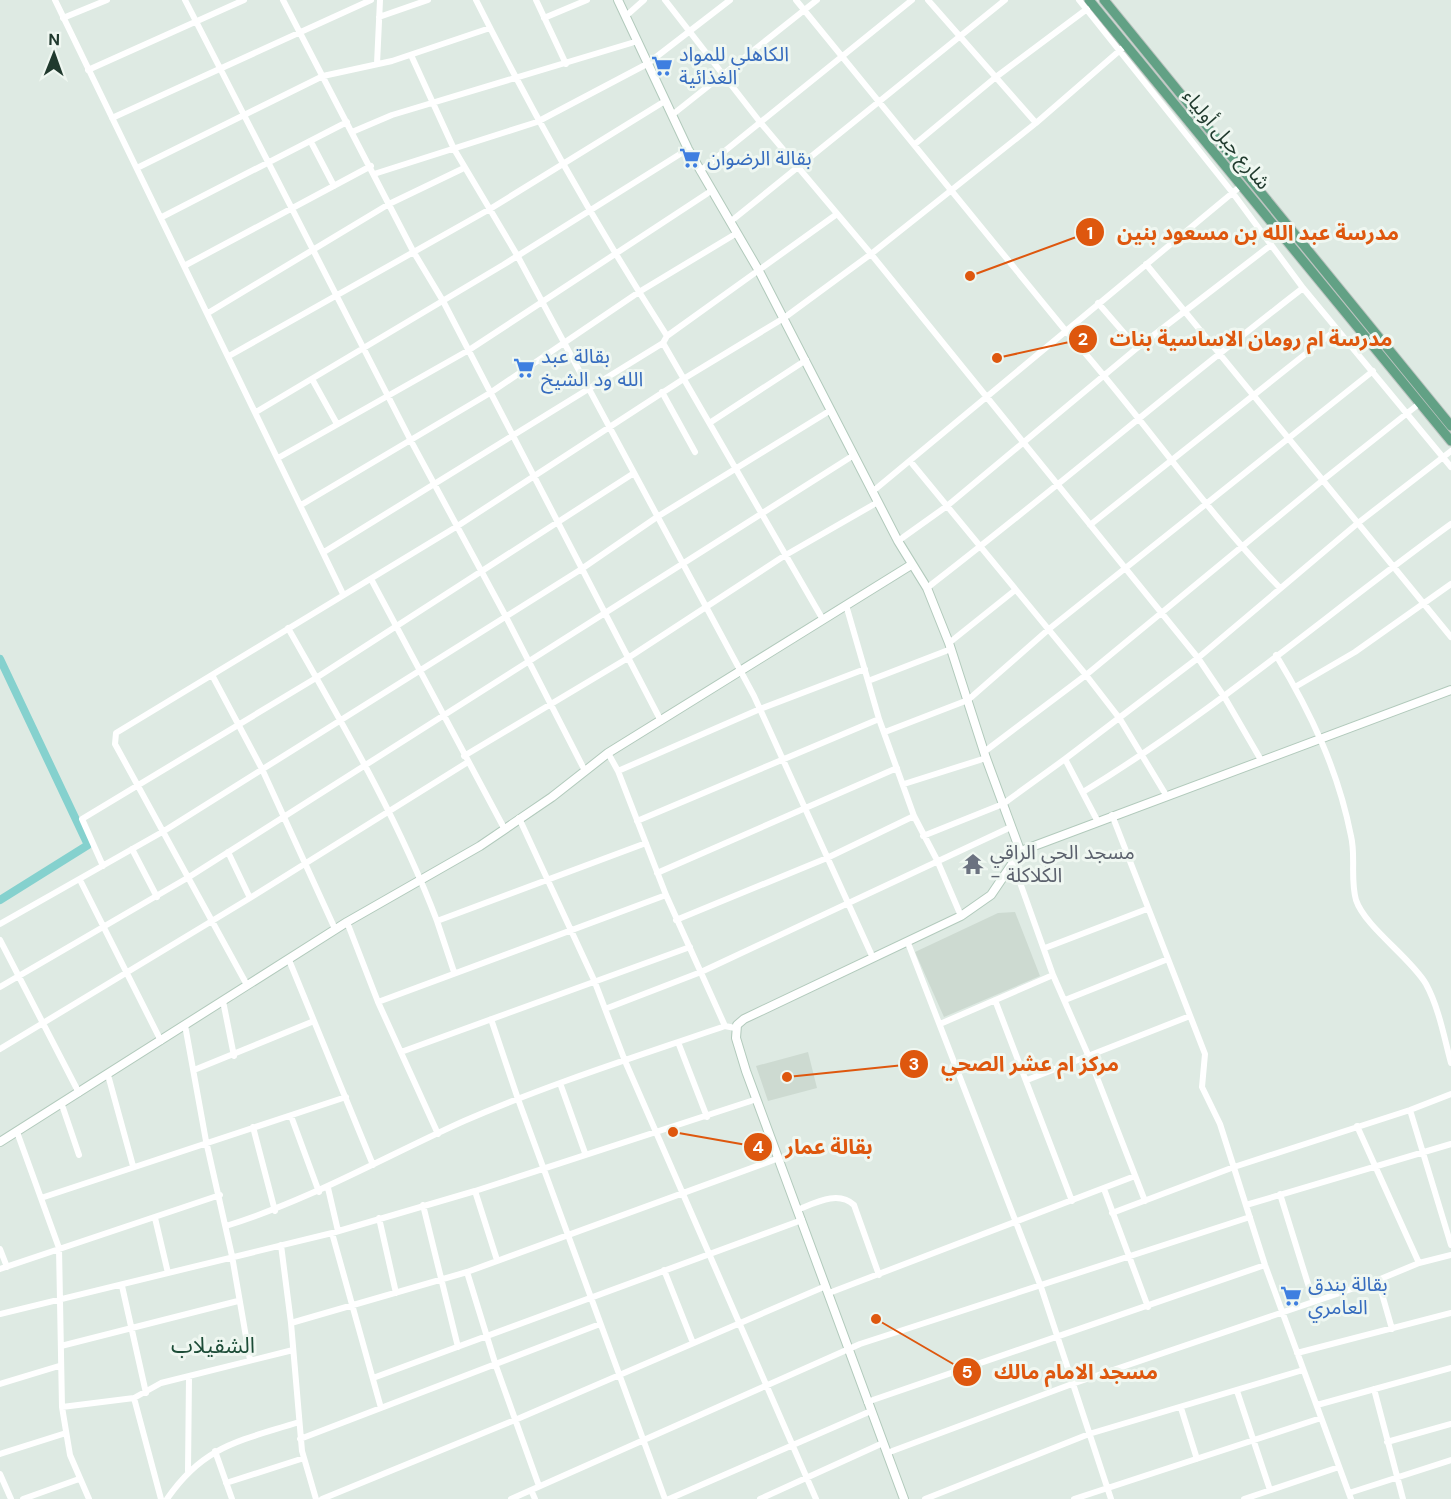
<svg xmlns="http://www.w3.org/2000/svg" width="1451" height="1499" viewBox="0 0 1451 1499" font-family="'DM Sans','Noto Sans Arabic',sans-serif">
<rect width="100%" height="100%" fill="#deeae3"/>
<path fill="#cddad1" d="M1015,912L1040,976L944,1017L915,952L998,913Z
M808,1052L817,1088L768,1101L756,1066Z"/>
<g fill="none" stroke-linecap="round" stroke-linejoin="round">
<path stroke="#85d1ce" stroke-width="8" d="M0,659L88,845L0,900"/>
<defs>
<path id="secondary" d="M618,0L688,149L759,271L898,541L927,588L949,643L986,758L1021,853
M0,1142L347,922L480,846L552,797L608,753L911,565
M904,1499L746,1071L736,1038L737,1025L744,1019L961,916L991,895L1016,858L1026,849L1451,690"/>
<path id="primary" d="M1089,0L1451,441
M1104,0L1451,426"/>
</defs>
<use href="#secondary" stroke="#b2cabc" stroke-width="10"/>
<use href="#primary" stroke="#bcc4c0" stroke-width="11"/>
<path stroke="#fff" stroke-width="6" d="M55,0L343,594
M185,0L411,441L505,615L585,771
M283,0L413,251L443,301L661,721
M476,0C534,116 597,227 667,336
M536,0L566,64
M665,0L760,122L871,254L1198,658L1225,698L1261,760
M796,0L1065,330C1140,414 1202,507 1280,588
M928,0L1036,123
M1079,0L1232,192L1303,288L1451,467
M627,15L644,0
M379,17L428,0
M63,18L107,0
M544,18L587,0
M411,55L454,149L517,255L754,696L873,958
M377,64L380,0
M88,70L244,0
M672,115L817,0
M112,118L371,0
M352,132L392,115L638,41
M311,142L334,186
M915,144L996,77L1087,9
M137,168L323,76L392,61L490,28
M700,171L912,0
M374,174L537,122L647,64L730,0
M162,217L347,122
M730,222L1005,0
M1146,264L1451,637
M184,266L371,166
M1098,303L1137,348
M208,313L389,204L464,168
M663,343L822,618
M229,356L490,209L665,101
M312,379L337,424
M662,392L695,452
M256,412L503,265L688,149
M711,422L806,360
M278,458L469,350L711,191
M910,461L1086,675L1120,719L1166,795
M872,492L1242,185
M301,505L490,393L639,292L737,233
M1090,525L1337,329
M898,541L947,506L1137,348L1271,245
M324,552L663,343L667,336L837,214
M371,579L504,828
M927,588C1054,490 1176,386 1303,288
M846,605L879,719L914,816L937,860L961,916
M288,628C342,723 398,818 437,921L646,843
M949,643L1014,591
M1276,655C1311,713 1338,770 1351,836C1356,856 1350,879 1356,900C1365,927 1411,958 1426,984C1439,1008 1444,1037 1451,1063
M212,675L262,769L335,929
M868,681L951,649
M1295,687L1355,652L1451,584
M885,732L968,700L1049,629L1373,371
M984,752L1086,675L1323,480L1420,403
M608,753L618,771L666,895L725,1026
M464,756L628,658L784,556L878,502
M1065,759L1097,820
M618,771L760,709L865,669
M904,784L986,758
M1083,792C1213,713 1328,613 1451,524
M1112,815L1205,1054L1202,1087L1220,1124L1265,1265L1351,1499
M519,818L594,980L625,1061L816,1499
M637,821L879,719
M923,836L1003,804L1065,759L1198,658L1358,523L1451,451
M132,849L157,897
M228,852L250,898
M1013,863L1053,975L1089,1057L1145,1201
M103,866L82,819L316,678L634,473
M657,873L897,768
M80,880L161,1041
M676,920L827,858L914,816
M437,921L454,972
M347,922L378,1002L438,1134
M0,924L164,831L580,570L657,517L831,410
M0,940L79,1093
M908,943L1041,1287L1111,1499
M1045,948L1147,909
M289,960L373,1165
M247,985L115,744L116,733L456,527L685,378L784,318L871,254L1036,123L1126,45
M0,987L189,877L854,455
M995,1000L1072,1201
M1065,1000L1168,959
M223,1001L234,1056
M378,1002L666,895
M605,1009L701,972L1011,827
M491,1019L518,1099L665,1499
M940,1024L1053,975
M185,1025L206,1141L232,1256L250,1360
M678,1042L707,1117
M0,1049L250,898L468,762
M401,1052L690,947
M194,1070L314,1021
M108,1075L133,1166
M1027,1080L1190,1016
M560,1083L585,1153
M62,1105L79,1155
M1410,1110L1451,1245
M291,1116L319,1192
M1357,1126L1419,1263
M253,1127L275,1211
M17,1132L59,1248L62,1407L70,1455L89,1499
M328,1188L338,1231
M1104,1189L1148,1307
M475,1191L497,1260
M1280,1194L1313,1300
M41,1198L346,1097
M423,1205L458,1347
M1246,1205L1451,1144
M797,1210C815,1203 838,1190 854,1205L879,1275
M1112,1213L1234,1167L1410,1110L1451,1094
M155,1218L168,1273
M379,1218L396,1293
M226,1226C310,1200 384,1157 464,1121C549,1084 638,1056 725,1026L735,1028
M332,1233L381,1408
M281,1245L291,1323L302,1451L316,1499
M0,1249L7,1267
M0,1269L220,1195
M664,1270L693,1343
M467,1272L496,1366L539,1486
M1378,1280L1392,1329
M122,1286L146,1393
M829,1293L1135,1176
M0,1314L332,1233L475,1191L757,1099
M291,1323L467,1272L779,1158
M61,1346L238,1301
M1297,1353L1451,1313
M373,1378L802,1220
M0,1384L59,1366
M1374,1389L1403,1499
M1237,1391L1270,1490
M134,1398L161,1499
M867,1402L1265,1265
M1317,1405L1451,1368
M62,1407L134,1398L161,1383L293,1350
M1181,1408L1197,1459
M300,1439L600,1324
M1387,1442L1451,1424
M215,1451L232,1499
M887,1453L1072,1384L1378,1280L1419,1263L1451,1255
M0,1454L66,1433
M188,1471L189,1377
M0,1474L11,1499
M226,1483L304,1458
M531,1490L535,1499
M1349,1493L1451,1460
M23,1499L79,1479
M167,1499C204,1445 240,1441 299,1422
M322,1499L515,1420L826,1286
M511,1499L860,1344L1250,1217
M669,1499L871,1411
M760,1499L883,1443
M925,1499L1089,1434L1303,1370
M1074,1499L1321,1418
M1244,1499L1339,1467"/>
<use href="#secondary" stroke="#fff" stroke-width="8"/>
<use href="#primary" stroke="#62a185" stroke-width="9"/>
</g>
<defs>
<symbol id="supermarket-bare" viewBox="-9 -9 18 18"><path d="M-6-5.5h2.5l.6 2H6L4.5 2H-2.5L-4.4-4H-6ZM-1.5 3.2a1.3 1.3 0 1 0 .1 0ZM3 3.2a1.3 1.3 0 1 0 .1 0Z" fill="#3f7fe0" stroke="#eff7f1" stroke-width="2.5" paint-order="stroke"/></symbol>
<symbol id="temple-bare" viewBox="-9 -9 18 18"><path d="M0-6L5-2H3V0L6.5 2.5H4V6H1.5V3h-3V6H-4V2.5H-6.5L-3 0V-2H-5Z" fill="#6b7280" stroke="#eff7f1" stroke-width="2.5" paint-order="stroke"/></symbol>
</defs>
<g fill-rule="evenodd">
<use href="#supermarket-bare" x="647" y="51" width="30" height="30"/>
<use href="#supermarket-bare" x="675" y="143" width="30" height="30"/>
<use href="#supermarket-bare" x="509" y="353" width="30" height="30"/>
<use href="#temple-bare" x="958" y="849" width="30" height="30"/>
<use href="#supermarket-bare" x="1276" y="1281" width="30" height="30"/>
</g>
<g text-anchor="middle" stroke-width="6" stroke-linejoin="round" paint-order="stroke">
<g font-size="20" fill="#366cbe" stroke="#eff7f1" text-anchor="start">
<text x="679" y="61">الكاهلي للمواد<tspan x="679" dy="23">الغذائية</tspan></text>
<text x="707" y="165">بقالة الرضوان</text>
<text x="541" y="363">بقالة عبد<tspan x="541" dy="23">الله ود الشيخ</tspan></text>
<text x="1308" y="1291">بقالة بندق<tspan x="1308" dy="23">العامري</tspan></text>
</g>
<g font-size="20" fill="#203a2e" stroke="#eff7f1">
<text transform="translate(1227 139) rotate(50)" y="7">شارع جبل أولياء</text>
</g>
<g font-size="20" fill="#5b616d" stroke="#eff7f1" text-anchor="start">
<text x="990" y="859">مسجد الحي الراقي<tspan x="990" dy="23">- الكلاكلة</tspan></text>
</g>
<g font-size="22" fill="#1c4c37" stroke="#eff7f1">
<text x="213" y="1353">الشقيلاب</text>
</g>
</g>
<path fill="none" stroke="#de570e" stroke-width="2" d="M970 276L1090 232M997 358L1083 339M787 1077L914 1064M673 1132L758 1147M876 1319L967 1372"/>
<g fill="#de570e" stroke="#eff7f1" stroke-width="2">
<circle cx="970" cy="276" r="6"/>
<circle cx="997" cy="358" r="6"/>
<circle cx="787" cy="1077" r="6"/>
<circle cx="673" cy="1132" r="6"/>
<circle cx="876" cy="1319" r="6"/>
<circle cx="1090" cy="232" r="15"/>
<circle cx="1083" cy="339" r="15"/>
<circle cx="914" cy="1064" r="15"/>
<circle cx="758" cy="1147" r="15"/>
<circle cx="967" cy="1372" r="15"/>
</g>
<g font-size="18" text-anchor="middle" font-weight="bold" fill="#fff">
<text x="1090" y="239">1</text>
<text x="1083" y="345">2</text>
<text x="914" y="1070">3</text>
<text x="758" y="1153">4</text>
<text x="967" y="1378">5</text>
</g>
<g font-size="21" text-anchor="middle" font-weight="bold" fill="#de570e" stroke="#eff7f1" stroke-width="6" stroke-linejoin="round" paint-order="stroke">
<text x="1258" y="240">مدرسة عبد الله بن مسعود بنين</text>
<text x="1251" y="346">مدرسة ام رومان الاساسية بنات</text>
<text x="1030" y="1071">مركز ام عشر الصحي</text>
<text x="829" y="1154">بقالة عمار</text>
<text x="1076" y="1379">مسجد الامام مالك</text>
</g>
<g transform="translate(54 54) rotate(1)" stroke="#eff7f1" stroke-width="4.5" paint-order="stroke">
<path d="M0-4.5L10 22L0 15L-10 22Z" fill="#203a2e"/>
<text y="-9" font-size="16" font-weight="bold" text-anchor="middle" fill="#203a2e">N</text>
</g>
</svg>
